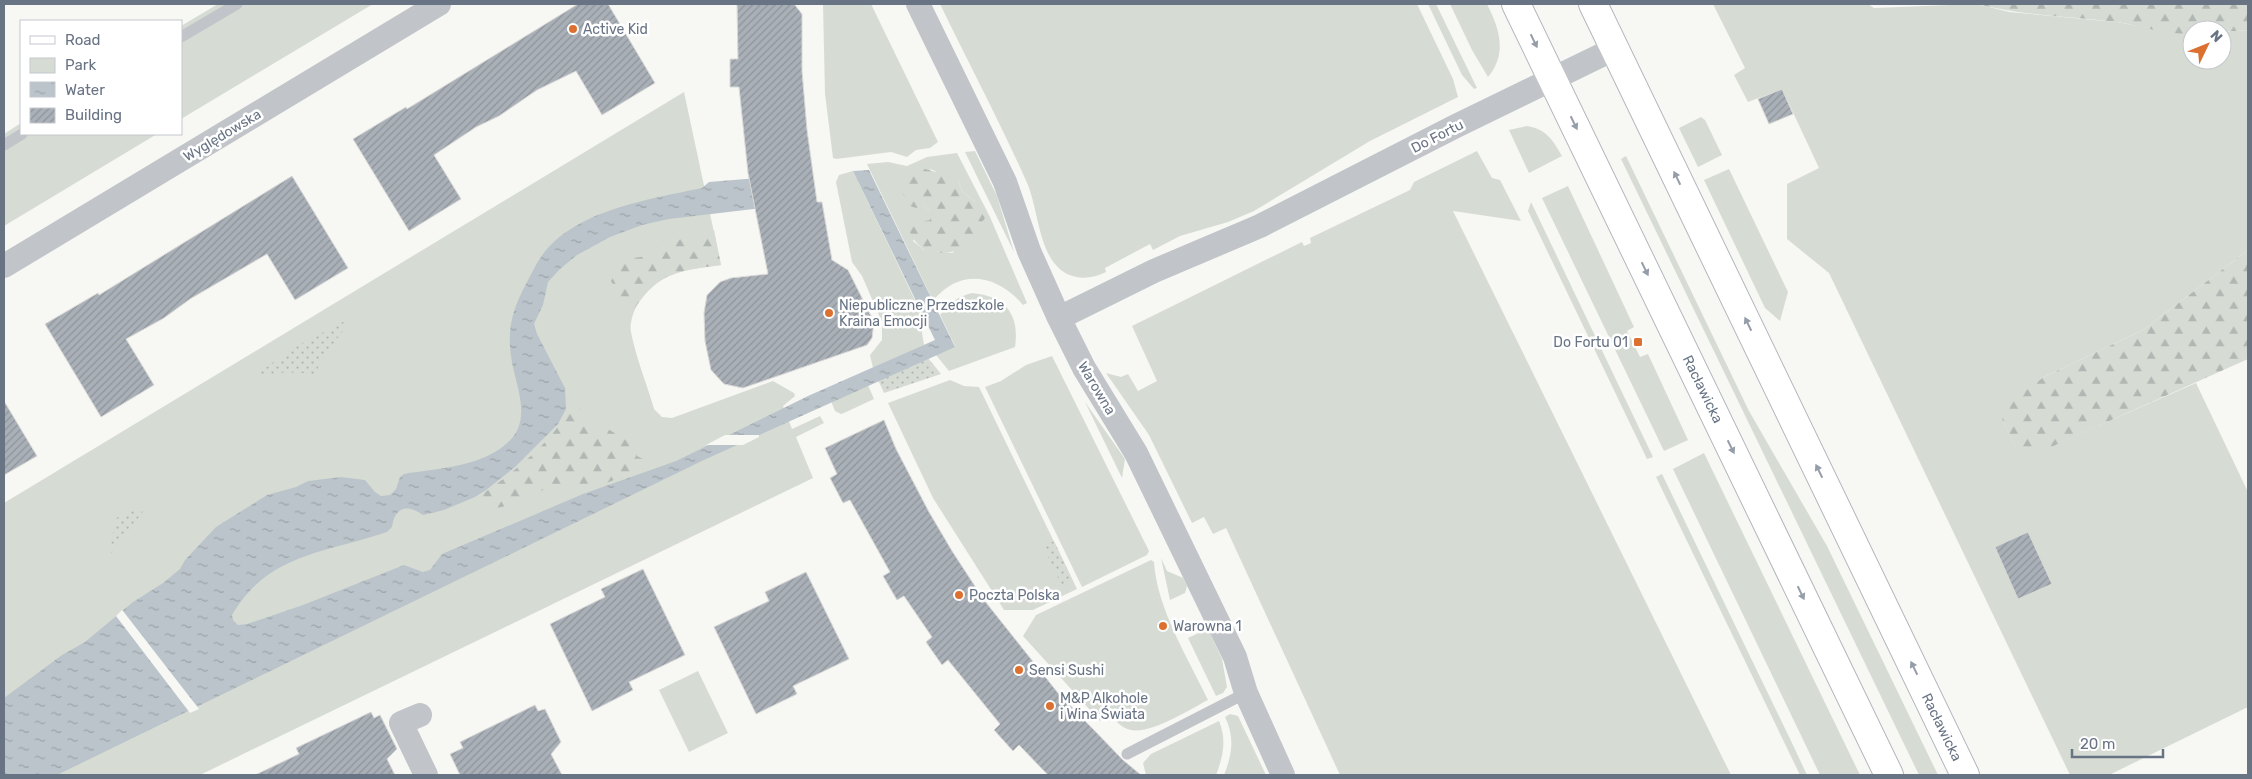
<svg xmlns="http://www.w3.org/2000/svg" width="2252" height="779" viewBox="0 0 2252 779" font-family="Rubik,sans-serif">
<defs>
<pattern id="forest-firs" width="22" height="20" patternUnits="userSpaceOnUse" patternTransform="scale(1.25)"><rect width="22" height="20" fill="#d6dcd4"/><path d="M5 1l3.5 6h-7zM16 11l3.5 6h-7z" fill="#b1b7b2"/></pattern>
<pattern id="garden-dots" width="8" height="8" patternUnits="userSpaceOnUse" patternTransform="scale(1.25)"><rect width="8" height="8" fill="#d6dcd4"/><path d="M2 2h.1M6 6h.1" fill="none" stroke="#b1b7b2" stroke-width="1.8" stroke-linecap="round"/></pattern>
<pattern id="water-ripples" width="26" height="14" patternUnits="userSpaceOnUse" patternTransform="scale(1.25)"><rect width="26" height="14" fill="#bbc4ca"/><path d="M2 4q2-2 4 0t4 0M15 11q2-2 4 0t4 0" fill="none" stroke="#9ca4aa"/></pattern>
<pattern id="building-hatch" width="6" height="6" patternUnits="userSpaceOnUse" patternTransform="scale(1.25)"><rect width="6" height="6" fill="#aab0b7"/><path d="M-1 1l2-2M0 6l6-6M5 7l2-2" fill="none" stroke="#8e949a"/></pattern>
</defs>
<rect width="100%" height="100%" fill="#f7f7f4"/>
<path fill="#d6dcd4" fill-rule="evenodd" d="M218,4H373L181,119V26Z
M823,4H871L938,142L930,148L916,150L907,157L891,152L836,159L833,158L825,94Z
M940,4H1417L1453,79L1458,97L1370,141L1254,211L1228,222L1180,236L1153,250L1150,244L1105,268L1106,272C1088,281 1068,280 1055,264C1039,245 1037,208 1028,185C1001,124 969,64 940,4Z
M1428,4H1436L1477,88L1474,89L1462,75Z
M1450,4H1487C1499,28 1508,53 1488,77L1472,50Z
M1713,4H1868L1874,8L1977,4L2009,12L2117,22L2180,34H2192V60H2222V32L2248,30V250L2143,330L2044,377L2002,419L2022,459L2196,383L2248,492V707L2109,775H2070L1829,273L1787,239V184L1819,168L1782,89L1748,102L1734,75L1745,68Z
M684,92L721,265C686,270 660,271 638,303C634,310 629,324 631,332C636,358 647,384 654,409L662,417L672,418L773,381L794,393L795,396L783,406L792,429L820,416L824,423L796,437L813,478L200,775H4V503Z
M1701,117L1705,120L1722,155L1698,167L1679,128Z
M21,123V134H157L4,226V134Z
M1527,126C1546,129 1553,140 1562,156L1529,173L1509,130Z
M975,151L997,196L1014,252L965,152Z
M1477,151L1492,178L1500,180L1521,221L1453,211L1731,775H1340L1226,528L1213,534L1204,517L1192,523L1149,435L1106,373L1121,377L1128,374L1138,391L1157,381L1132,326L1302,242L1304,246L1311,243L1310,238L1410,190L1414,182Z
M957,153L990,217L1027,303L1023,305C998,275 960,267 933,301L867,164L888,162L907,166L927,157ZM930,169L958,180L962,191L975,202L980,223V232L952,253L924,250L913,241L923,223L930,220V211L924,206Z
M1626,156L1749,411L1827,546L1938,775H1919L1621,159Z
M1729,169L1788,292L1780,321L1765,308L1704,180Z
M853,171L924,319L922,333L924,345L873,368L870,355L882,340V322L862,276L852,262L836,182L839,175Z
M1568,186L1634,327L1627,331L1640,357L1648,354L1688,440L1664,451L1542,198Z
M1531,202L1653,457L1647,459L1528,211Z
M972,293C1005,296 1020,314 1015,347L949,371L936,355L955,346L940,315C949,303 957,297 972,293Z
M1052,356L1149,551L1147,555L1082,587L985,387L1001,381L1026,365Z
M950,380L964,386L979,387L1077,589L1033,610H1004L933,498L888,403Z
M868,385L874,399L844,413L841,414L835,411L831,401Z
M1085,402L1125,459L1122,478Z
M1704,453L1860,775H1820L1673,469Z
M1662,474L1792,743L1807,775H1800L1656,477Z
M1161,558L1167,571L1183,578L1187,586L1185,593L1170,600Z
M1151,560L1154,562C1157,609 1188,658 1208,700C1190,709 1145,739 1125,728C1119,725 1113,718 1108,713L1100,721L1023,636L1036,615Z
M1203,631L1210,633L1222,659L1227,687L1223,693L1216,696L1188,638Z
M698,671L728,733L689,752L659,690Z
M1230,714L1238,716L1266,775H1224C1232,755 1235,737 1225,717Z
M1219,721C1227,740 1223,757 1216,775H1146L1143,763L1151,754Z"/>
<path fill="url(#forest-firs)" d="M1977,4H2248V30L2222,32V30H2192V34C2167,35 2142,26 2117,22C2069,16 2024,16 1977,4Z
M921,168L936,172L940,168L950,171L958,180L962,191L975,202L985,218C978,226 982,235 975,242C964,252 934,257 923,249C916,243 912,238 909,230L912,224L930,220V211L924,206L917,208L909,206C898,188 898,174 921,168Z
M714,230L721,265C679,271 660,271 635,308L622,300L611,281L625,259L648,256L653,248L665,241L684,239L698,240Z
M2248,250V359L2022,460L2002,419L2012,401L2044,377L2143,330Z
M568,404H574L583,411L585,425L591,429H608L637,447V456L647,461L650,467L635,471L590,490H583L578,481L543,490L531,496L522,497L511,505L496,508L491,512L473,500C498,485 567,433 568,404Z"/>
<path fill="url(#garden-dots)" d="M345,321C348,332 336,335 334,345L325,351L315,375C293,370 273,373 253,377L293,348Z
M928,358L941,374L884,393L878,380Z
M138,509H145L109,556L116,518Z
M1054,541L1073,581L1062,586L1043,547Z"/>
<path fill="url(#water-ripples)" d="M869,170L955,347L706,459L57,775H4V698L62,655L85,642L133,602L163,583L180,569L185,560L216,527L267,495L296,487L308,481L341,477L365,480L375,492L381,496L390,495L396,489L400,477L404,474C439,468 488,467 513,437C531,414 514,381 511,356C507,328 513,308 526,284C531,275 535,265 541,257C573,210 651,199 702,188L709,182L809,174L813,202L669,219L642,225L610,237L577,255L560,269L548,282L543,305L534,324L537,334L565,388L566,409L558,424L515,467L486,490L475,497L444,510L423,515C408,504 395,506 392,527L387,532C326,553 268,553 232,615L233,620L238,625L247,624L303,605L404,565L423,572L430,570L442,554L583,494L676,461L808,396L935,340L853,171Z"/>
<path fill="#f7f7f4" d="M725,435H759V437L743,445H706Z
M122,610L123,611L199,709L190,713L116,616Z"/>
<path fill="url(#building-hatch)" stroke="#d9d9d7" d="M578,4H608L655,83L602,115L576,71L537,90L499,116L476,127L434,155L461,199L409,231L353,139L406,107L407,109Z
M737,4H794L802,14V71L807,130L817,202H822L832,260L848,270L874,322L872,338L867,345L743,388L724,384L711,370L705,341L704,313L707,295L720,282L731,278L768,274L748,173L739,87H730V59H738Z
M1782,89L1793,114L1769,124L1758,99Z
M292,176L348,268L295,300L267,254L190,299L164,318L126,339L154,385L101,417L45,324L98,293L99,295Z
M4,401L37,456L4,475Z
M884,420L896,449L929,512L952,551L984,600L1058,693L1123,760L1141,775H1048L1019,745L1013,751L994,730L1000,724L948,660L942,665L926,642L932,637L904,596L897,600L883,576L890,572L850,500L843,503L830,478L837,474L825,448Z
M2028,532L2052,584L2018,599L1995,547Z
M643,569L685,655L629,682L633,690L592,711L550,624L605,597L601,589Z
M806,572L849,659L793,686L797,694L756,714L714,627L769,601L765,592Z
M535,705L538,711L545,709L561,742L551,754L562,775H460L450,754L463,748L460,742Z
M371,712L374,718L380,715L397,749L387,759L395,775H255L299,754L296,748Z"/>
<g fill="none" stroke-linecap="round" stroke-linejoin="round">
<defs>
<path id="secondary" d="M1516,4L1889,775
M1593,4L1965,775"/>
</defs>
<use href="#secondary" stroke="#b3b7bd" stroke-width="30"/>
<path stroke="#c1c4c8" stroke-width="11" d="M181,37L237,4
M4,145L22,134
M1127,754L1246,693"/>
<path stroke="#c1c4c8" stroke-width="24" d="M918,4L1005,182L1029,251L1059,318L1084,368L1136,453L1235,657L1246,693L1283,775
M4,266L439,4
M1059,318L1154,271L1260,226L1456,126L1614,49
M420,715L401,723L426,775"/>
<use href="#secondary" stroke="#fff" stroke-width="28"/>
</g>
<defs><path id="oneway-solid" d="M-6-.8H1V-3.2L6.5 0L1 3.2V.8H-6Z" transform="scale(1.25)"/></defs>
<g fill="#959da9">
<use href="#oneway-solid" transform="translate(1534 41) rotate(64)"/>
<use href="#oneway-solid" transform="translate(1574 123) rotate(64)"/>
<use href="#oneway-solid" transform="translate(1677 178) rotate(-116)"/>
<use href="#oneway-solid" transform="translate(1645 269) rotate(64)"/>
<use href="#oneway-solid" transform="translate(1748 324) rotate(-116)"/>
<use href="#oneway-solid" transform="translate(1731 447) rotate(64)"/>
<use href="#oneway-solid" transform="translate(1819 471) rotate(-116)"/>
<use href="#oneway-solid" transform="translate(1801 593) rotate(64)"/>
<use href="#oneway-solid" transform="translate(1914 668) rotate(-116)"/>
</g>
<g fill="#db7031" stroke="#fff" stroke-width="2">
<circle cx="573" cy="29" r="5"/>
<circle cx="829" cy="313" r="5"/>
<rect x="1633" y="337" width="10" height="10" rx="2.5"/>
<circle cx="959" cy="595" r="5"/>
<circle cx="1163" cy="626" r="5"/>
<circle cx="1019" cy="670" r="5"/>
<circle cx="1050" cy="706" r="5"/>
</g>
<g text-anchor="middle" stroke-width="5" stroke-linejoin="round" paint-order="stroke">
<g font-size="14" fill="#687384" stroke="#fff" text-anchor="start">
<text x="583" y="34">Active Kid</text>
<text x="839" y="310">Niepubliczne Przedszkole<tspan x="839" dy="16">Kraina Emocji</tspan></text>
<text x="1628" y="347" text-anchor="end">Do Fortu 01</text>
<text x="969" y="600">Poczta Polska</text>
<text x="1173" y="631">Warowna 1</text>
<text x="1029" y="675">Sensi Sushi</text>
<text x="1060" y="703">M&amp;P Alkohole<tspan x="1060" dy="16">i Wina Świata</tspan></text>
</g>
<g font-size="14" fill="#687384" stroke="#fff">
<text transform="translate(222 135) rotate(-31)" y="5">Wyględowska</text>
<text transform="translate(1437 136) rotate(-27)" y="5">Do Fortu</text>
<text transform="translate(1097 388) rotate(59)" y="5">Warowna</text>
<text transform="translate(1703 389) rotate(64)" y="5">Racławicka</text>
<text transform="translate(1942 727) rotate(64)" y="5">Racławicka</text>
</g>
</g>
<rect width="2252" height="779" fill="none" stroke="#687384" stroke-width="10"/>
<rect x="20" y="20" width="162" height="115" fill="#ffffff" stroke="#c3c7ce"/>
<rect x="30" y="36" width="25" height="8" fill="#ffffff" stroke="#c3c7ce"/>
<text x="65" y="45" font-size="15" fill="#687384">Road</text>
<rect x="30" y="58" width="25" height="15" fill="#d6dcd4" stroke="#c3c7ce"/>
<text x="65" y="70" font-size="15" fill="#687384">Park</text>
<rect x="30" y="82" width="25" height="15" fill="url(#water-ripples)" stroke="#c3c7ce"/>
<text x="65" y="95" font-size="15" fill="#687384">Water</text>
<rect x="30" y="108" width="25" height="15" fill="url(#building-hatch)" stroke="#c3c7ce"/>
<text x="65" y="120" font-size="15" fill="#687384">Building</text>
<g transform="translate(2207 45) rotate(47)"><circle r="24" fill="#ffffff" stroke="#c3c7ce"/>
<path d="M0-4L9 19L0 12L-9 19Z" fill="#db7031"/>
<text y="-8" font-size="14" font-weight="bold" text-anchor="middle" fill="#687384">N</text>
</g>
<path d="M2072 749v8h91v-8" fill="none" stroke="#687384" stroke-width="2.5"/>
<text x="2080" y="749" font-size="15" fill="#687384" stroke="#ffffff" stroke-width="4" paint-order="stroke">20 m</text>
</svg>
